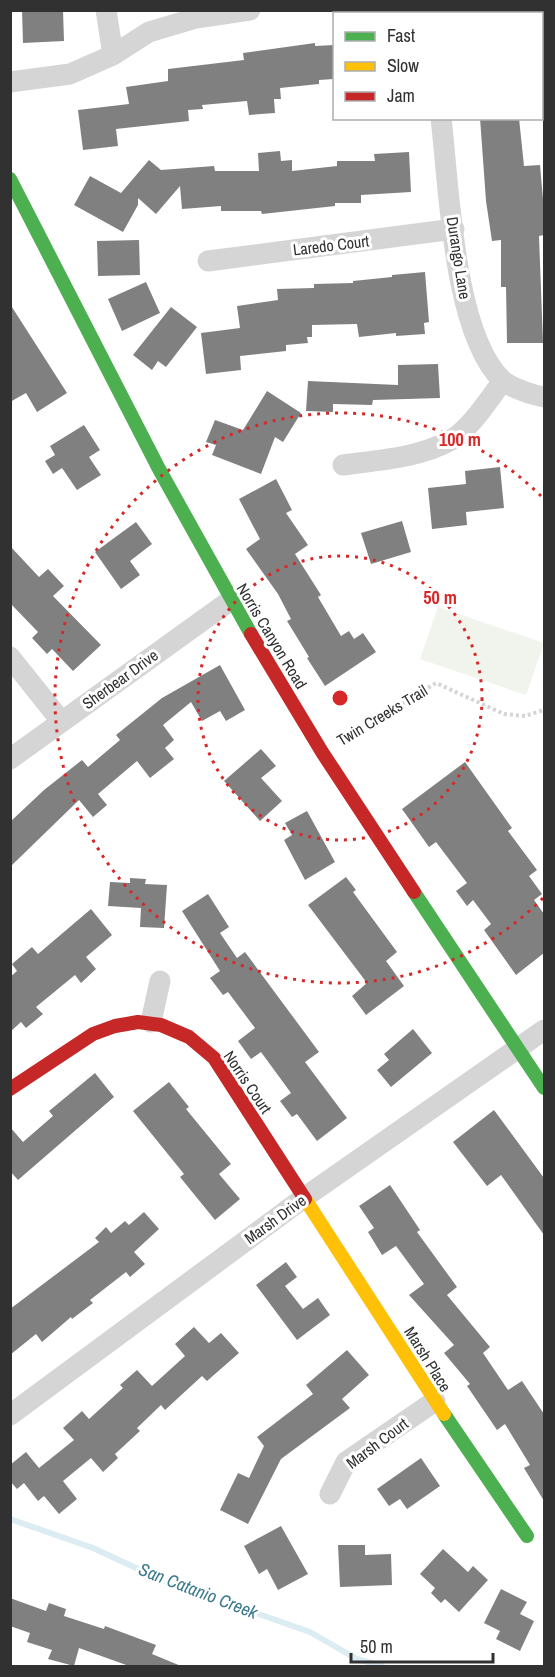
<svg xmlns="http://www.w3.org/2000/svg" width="555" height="1677" viewBox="0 0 555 1677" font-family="'Archivo Narrow',sans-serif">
<rect width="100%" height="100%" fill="#fff"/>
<path fill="#f1f4ec" d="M438,607L544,643L526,695L420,659Z"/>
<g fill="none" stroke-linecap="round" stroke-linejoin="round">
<path stroke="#dbedf2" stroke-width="6" d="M10,1519L93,1548L162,1580L310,1632L357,1659L382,1666"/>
</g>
<path fill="#808080" d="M22,10H63L64,41L23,43Z
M315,43V46L334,45V79L319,80V84L280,88L281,99H274L275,113L249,115L247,101L202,105L203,109L188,110L189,121L116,129L118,146L83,150L78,110L129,104L126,87L168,81V69L244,60L243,53Z
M480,118H519L524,166L540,165L544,210V235L539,236L543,343H507L506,287H501V240L492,241L486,201Z
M280,151L281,161L292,160V171L337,166V161H375L374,154L409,152L411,192L361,195V203H335V206L262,214L261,211H221V206L182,209L180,186L156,214L138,198V205L123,232L74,205L90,176L121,193L149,160L161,170L214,166L215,171H259L258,153Z
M139,240L140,275L98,276L97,241Z
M425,272L429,322L424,323L425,334L396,336V333L359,337L357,324L312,325V337H307L308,343L286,345V351L240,356L241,370L206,374L201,333L240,328L237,306L278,300L277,289L314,288V284L353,283V281L392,277V275Z
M146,282L160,313L122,331L108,299Z
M10,304L67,393L37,412L26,393L10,402Z
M171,307L197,327L166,367L158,361L152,370L133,355Z
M438,364L440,398L373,400L372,405L333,404V412L306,411L308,381L398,385V365Z
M267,391L301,413L283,442L275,437L261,474L212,455L216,445L206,442L215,420L243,430Z
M84,425L100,450L89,457L101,475L77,490L62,468L53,474L45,461L55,455L50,446Z
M500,467L504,508L466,512L467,525L432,529L428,488L466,484L465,471Z
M276,479L292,510L286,513L308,545L295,554L321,595L318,597L341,636L349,631L354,639L363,633L376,652L325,686L307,658L309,657L287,621L291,619L278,594L246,549L260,539L239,499Z
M402,521L411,552L371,564L361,533Z
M136,522L152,544L130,561L140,575L121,589L95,552Z
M10,546L39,577L48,569L64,586L53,596L101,645L73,671L52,649L47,654L32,638L38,632L10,603Z
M220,665L245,710L226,721L220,711L202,721L191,702L163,725L174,740L165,748L174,759L150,778L137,761L98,794L107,805L93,817L79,800L10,867V822L44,790L82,760L88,767L120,740L116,735L162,698Z
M261,749L276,766L261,778L282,801L260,821L224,781Z
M465,762L512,828L508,831L537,870L529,876L542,894L534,900L544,914V953L516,975L484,930L491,924L473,900L467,906L456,891L467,883L436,842L429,847L402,809Z
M307,811L335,862L305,880L284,840L292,835L285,823Z
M346,877L356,890L353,892L397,952L386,961L404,986L366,1015L352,996L367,983L308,905Z
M130,878L146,879L145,884L167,885L164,928L140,927L141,908L108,906L110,882L130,883Z
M208,894L229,927L220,933L237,958L245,952L319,1052L305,1062L347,1118L317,1141L297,1114L292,1117L280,1101L291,1093L261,1052L251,1059L238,1041L255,1028L228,992L223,995L210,978L220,971L182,911Z
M91,909L112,935L86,957L96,969L81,983L75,975L36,1007L43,1014L26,1028L21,1022L10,1032V977L17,971L12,964L32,947L38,954Z
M413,1029L432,1053L391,1087L377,1070L389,1060L384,1054Z
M95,1073L114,1097L18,1180L10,1171V1127L23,1142L53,1116L49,1111Z
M169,1082L189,1107L186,1109L231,1164L219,1174L240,1199L215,1220L180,1177L184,1174L133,1111Z
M494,1110L544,1178V1235L501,1175L487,1186L453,1142Z
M390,1185L420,1230L417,1232L457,1287L447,1295L490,1347L483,1353L508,1390L522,1381L544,1414V1501L524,1468L530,1465L505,1424L497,1430L467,1386L470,1384L444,1353L454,1345L409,1295L424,1284L396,1246L382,1255L368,1232L374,1228L359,1206Z
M144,1212L159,1229L134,1252L145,1264L130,1277L126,1272L90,1300L93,1303L72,1319L71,1317L42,1342L36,1334L10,1355V1309L99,1242L95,1238L106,1227L111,1233L125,1221L129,1225Z
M286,1262L297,1277L285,1286L303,1309L318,1298L330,1315L297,1340L256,1285Z
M194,1327L209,1343L221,1333L239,1353L207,1381L202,1376L165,1410L161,1405L137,1428L140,1431L115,1454L118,1458L103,1472L91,1458L63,1481L77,1499L59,1514L44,1496L38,1501L24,1483L17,1489L10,1481V1465L26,1452L39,1468L74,1440L63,1428L82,1411L89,1419L123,1388L120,1385L137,1370L152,1386L185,1356L175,1344Z
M347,1350L369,1375L342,1399L350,1408L281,1459L248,1524L220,1510L238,1473L249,1478L264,1446L257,1437L313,1394L306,1385Z
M421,1458L440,1486L407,1509L400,1499L389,1506L377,1489Z
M281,1526L308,1574L278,1590L267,1569L259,1574L244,1546Z
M338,1545H365V1555L391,1554L392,1585L340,1587Z
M443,1549L468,1572L473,1566L488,1580L459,1612L445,1599L441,1603L431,1593L435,1588L420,1574Z
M501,1589L527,1602L520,1614L534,1621L520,1651L496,1639L500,1631L484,1623Z
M10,1598L46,1611L49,1603L66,1609L64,1616L104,1629L105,1626L156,1645L152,1654L181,1666H129L79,1648L74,1666L48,1659L52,1650L27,1642L30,1633L10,1626Z"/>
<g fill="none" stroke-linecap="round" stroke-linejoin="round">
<path stroke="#d5d5d5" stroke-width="4" stroke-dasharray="3 3" stroke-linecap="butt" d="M341,741L436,683L504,714L525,716L544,710"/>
<path stroke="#d5d5d5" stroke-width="21" d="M106,10L113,55
M428,10V14
M10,82L70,74L113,55L149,32L196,18L250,10
M441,118C449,185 453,333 502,380C511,388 533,395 544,397
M208,261L454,229
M343,465C378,460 419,458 451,440C472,427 488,400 503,381
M10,657L61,721
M10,759L231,600
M151,1022L160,981
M10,1415L305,1197L544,1030
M330,1494L346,1462L435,1401"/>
<path stroke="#4caf50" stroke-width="14" d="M10,179L159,469L251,634
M414,892L544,1088
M444,1414L527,1536"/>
<path stroke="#ffc107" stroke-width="14" d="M305,1199L444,1414"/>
<path stroke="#c62828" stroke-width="14" d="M251,634L322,752L414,892
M10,1089L93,1034L115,1026L138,1022L161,1025L189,1037L214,1058L305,1199"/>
</g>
<g fill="none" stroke="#d62828" stroke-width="3" stroke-dasharray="3 6">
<circle cx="340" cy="698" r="142"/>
<path d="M543 898A285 285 0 1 1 543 498"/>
</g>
<g text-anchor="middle" stroke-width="6" stroke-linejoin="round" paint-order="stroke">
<g font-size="16" fill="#313131" stroke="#fff">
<text transform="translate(331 245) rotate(-7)" y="6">Laredo Court</text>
<text transform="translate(459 258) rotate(81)" y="6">Durango Lane</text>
<text transform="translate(272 636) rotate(59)" y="6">Norris Canyon Road</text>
<text transform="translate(120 679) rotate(-36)" y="6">Sherbear Drive</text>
<text transform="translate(382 715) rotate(-31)" y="6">Twin Creeks Trail</text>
<text transform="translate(248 1082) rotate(56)" y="6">Norris Court</text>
<text transform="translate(275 1219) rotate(-36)" y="6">Marsh Drive</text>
<text transform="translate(428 1359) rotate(58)" y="6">Marsh Place</text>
<text transform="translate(377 1443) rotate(-37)" y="6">Marsh Court</text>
</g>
<g font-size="18" font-style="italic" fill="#3c7a8d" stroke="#fff">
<text transform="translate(198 1591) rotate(21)" y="6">San Catanio Creek</text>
</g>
</g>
<circle cx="340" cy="698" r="9" fill="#d62828" stroke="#fff" stroke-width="3"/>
<g font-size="18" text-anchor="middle" font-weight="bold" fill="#d62828" stroke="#fff" stroke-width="6" stroke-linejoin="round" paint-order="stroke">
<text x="460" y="446">100 m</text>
<text x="440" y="604">50 m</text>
</g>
<rect width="555" height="1677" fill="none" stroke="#313131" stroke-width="24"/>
<rect x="333" y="12" width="210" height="108" fill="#ffffff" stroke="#adadad" stroke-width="1.5"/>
<rect x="345" y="32" width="30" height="9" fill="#4caf50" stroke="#adadad" stroke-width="1.5"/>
<text x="387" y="42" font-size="18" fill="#313131">Fast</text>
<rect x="345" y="62" width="30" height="9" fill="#ffc107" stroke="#adadad" stroke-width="1.5"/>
<text x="387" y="72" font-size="18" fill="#313131">Slow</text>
<rect x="345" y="92" width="30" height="9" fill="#c62828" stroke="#adadad" stroke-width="1.5"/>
<text x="387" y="102" font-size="18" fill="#313131">Jam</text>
<path d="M351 1653v9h142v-9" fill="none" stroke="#313131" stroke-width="3"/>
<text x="360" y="1653" font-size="18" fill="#313131" stroke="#ffffff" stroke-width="4.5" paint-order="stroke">50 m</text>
</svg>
